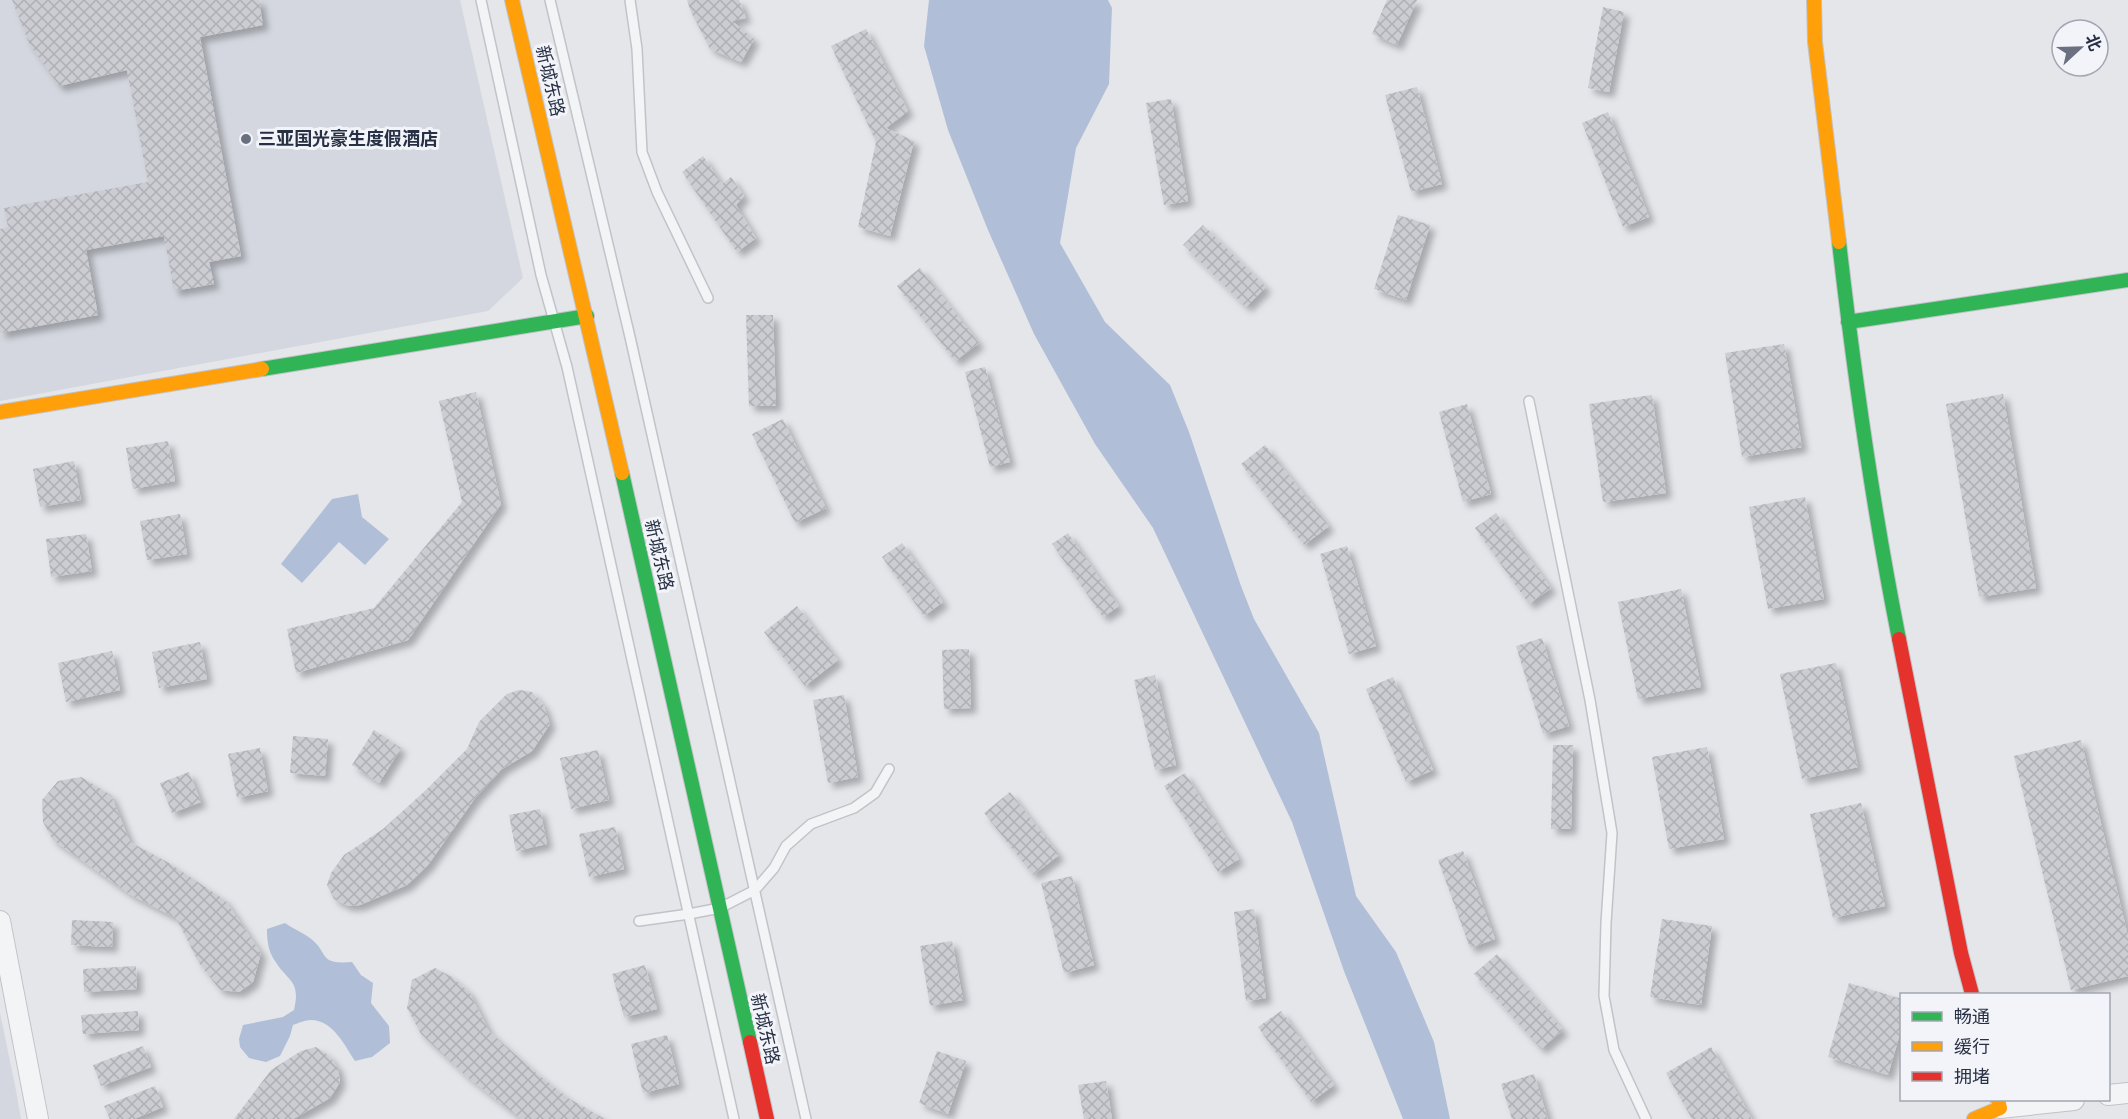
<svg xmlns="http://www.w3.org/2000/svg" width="2128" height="1119" viewBox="0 0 2128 1119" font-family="'Work Sans','Noto Sans SC',sans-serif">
<defs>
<pattern id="building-cross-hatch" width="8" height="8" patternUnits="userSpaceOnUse" patternTransform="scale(1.5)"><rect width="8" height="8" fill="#cbcdd2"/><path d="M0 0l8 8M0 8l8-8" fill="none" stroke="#aeb0b6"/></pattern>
<filter id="shadow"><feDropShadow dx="5.5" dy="5.5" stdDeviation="3" flood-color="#0004"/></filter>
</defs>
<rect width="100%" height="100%" fill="#e4e6ea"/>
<path fill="#d4d7df" d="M0,0H460L523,278L488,311L0,401Z
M0,1013L15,1085L21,1119H0Z"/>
<path fill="#b0bfd7" d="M929,0H1108L1112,8L1109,84L1076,148L1060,243L1105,322L1170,385L1189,432L1241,586L1254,619L1319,733L1356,896L1396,952L1434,1042L1450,1119H1403L1344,971L1292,822L1153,528L1095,444L1034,334L988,230L948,130L924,46Z
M358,494L362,517L389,539L365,565L339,542L302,583L281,564L332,499Z
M285,923C293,929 302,932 310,938C330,953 317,965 352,962L361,975L373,983L371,1003L389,1026L390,1043L372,1057L355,1061C345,1046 333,1020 311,1020C306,1020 298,1023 293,1025L290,1036L280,1056L266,1062L249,1058L240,1047L239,1039L243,1025L283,1017L294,1010C301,980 288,982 275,961C268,951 267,940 267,929Z"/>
<path fill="url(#building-cross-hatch)" filter="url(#shadow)" d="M12,0H259L263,25L200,37L241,256L209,262L214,284L174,291L164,236L86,250L98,315L0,333V229L8,227L4,208L148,182L127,70L59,86L29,43Z
M687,0H739L746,18L732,21L754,39L741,62L710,49L691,12Z
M1387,0H1417L1397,45L1372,34Z
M1603,7L1624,12L1609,92L1588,88Z
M866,29L908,111L886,128L914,141L890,236L858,227L876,142L831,46Z
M1417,87L1442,184L1411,192L1385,95Z
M1171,99L1188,201L1164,205L1146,103Z
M1608,112L1649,217L1623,227L1582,123Z
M703,156L722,184L731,177L744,196L736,205L756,238L737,252L682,172Z
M1398,215L1430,225L1406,300L1374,289Z
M1203,225L1266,287L1246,307L1183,245Z
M920,268L979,343L955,361L897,286Z
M746,315H773L776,406H749Z
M1784,344L1802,447L1742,457L1725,353Z
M985,367L1010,462L990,467L965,372Z
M476,392L501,504L408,640L296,673L287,629L374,608L462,502L439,401Z
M2003,394L2036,588L1979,597L1946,404Z
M1652,395L1666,493L1603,502L1589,404Z
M1467,404L1491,494L1463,502L1439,412Z
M783,419L826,508L795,523L752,434Z
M168,441L175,481L133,489L126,448Z
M1265,445L1329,526L1304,545L1241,464Z
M74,461L81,500L40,507L33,469Z
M1805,497L1824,599L1768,609L1749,507Z
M1496,513L1551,588L1529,604L1475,528Z
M180,514L187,554L147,560L140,521Z
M1068,533L1119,606L1103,617L1052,544Z
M86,534L92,571L51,577L46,539Z
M902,543L943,602L924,616L882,557Z
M1347,546L1376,646L1349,654L1320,554Z
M1681,589L1701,687L1638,699L1618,602Z
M797,606L838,660L805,686L764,632Z
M1542,638L1569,726L1543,734L1516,646Z
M200,642L207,679L159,688L152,652Z
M969,649L971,708L944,709L942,650Z
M112,651L120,690L66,702L58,663Z
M1836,663L1858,767L1802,779L1780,674Z
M1155,675L1176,765L1155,770L1134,680Z
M1393,677L1433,770L1406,782L1366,689Z
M519,690L532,692L544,706L550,724L532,751L502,769L475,798L428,865L407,885L360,905L348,906L334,899L327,885L331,873L344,855L383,829L427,789L467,749L479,722L507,694Z
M844,695L858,777L828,783L813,700Z
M374,730L401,748L379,783L352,765Z
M293,736L328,739L325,776L290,773Z
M2081,740L2128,936V976L2071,990L2014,756Z
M1553,745H1573L1571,829H1551Z
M1707,747L1724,839L1669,849L1652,757Z
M260,748L268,791L237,798L228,754Z
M598,750L609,800L571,809L560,758Z
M189,772L201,802L172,813L160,783Z
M1185,773L1239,859L1218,872L1164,786Z
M81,777L111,795L130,842L169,863L225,900L261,953L253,982L239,992L220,990L199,963L176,918L131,895L53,840L43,822L42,800L58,781Z
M1010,792L1059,855L1033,875L984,813Z
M1861,803L1885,906L1833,918L1810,814Z
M540,809L547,844L516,851L509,815Z
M615,827L624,869L589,877L579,834Z
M1463,851L1495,939L1470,948L1438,860Z
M1072,876L1094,965L1064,973L1041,883Z
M1254,909L1266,998L1246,1001L1234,912Z
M1662,919L1712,926L1701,1005L1650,997Z
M72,920L113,922L112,947L71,945Z
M952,941L963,1000L930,1006L920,946Z
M1497,954L1563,1030L1541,1049L1474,974Z
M645,965L657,1009L624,1017L612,974Z
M136,966L137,989L84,992L83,969Z
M435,968L452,977L469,992L489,1031L535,1072L568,1098L605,1119H521L466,1076L421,1034L407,1008L412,980Z
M1849,983L1902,999V1027L1888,1075L1828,1057Z
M138,1011L139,1030L83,1034L81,1015Z
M1281,1011L1334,1085L1311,1102L1258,1027Z
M667,1035L679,1084L643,1093L631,1044Z
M143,1046L151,1067L101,1086L93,1065Z
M316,1047L329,1056L338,1068L340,1082L330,1098L293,1119H234L271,1070L301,1051Z
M1711,1047L1752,1119H1692L1666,1073Z
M937,1051L966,1061L948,1114L919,1103Z
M1534,1074L1548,1119H1512L1501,1084Z
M1106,1081L1112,1119H1084L1078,1085Z
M155,1086L163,1107L134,1119H110L104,1106Z"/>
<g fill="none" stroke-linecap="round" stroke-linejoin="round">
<defs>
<path id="lane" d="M481,0L541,275L567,367L734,1119
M550,0L630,337L806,1119
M630,0L637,49L642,152L657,192L708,298
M1529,401L1590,700L1612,833L1606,923L1604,996L1614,1050L1646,1119
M639,921L689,914L720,908L755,890L774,868L786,846L811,824L854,808L875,793L889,769"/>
<path id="street" d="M0,921L38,1119
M2108,1095L2128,1093
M2000,1108L2074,1100"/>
<path id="fast" d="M1839,242C1854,374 1873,508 1899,639
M1848,322L2128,280
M262,369L587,316
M622,473L750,1042"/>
<path id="slow" d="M512,0L622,473
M1814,0L1815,42L1839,242
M0,412L262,369
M1974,1119L2000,1108L1998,1100"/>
<path id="jam" d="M1899,639L1961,953L1972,994
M750,1042L767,1119"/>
</defs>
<use href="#lane" stroke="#c1c3c8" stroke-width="12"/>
<use href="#street" stroke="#c1c3c8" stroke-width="22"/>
<use href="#fast" stroke="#c1c3c8" stroke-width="16"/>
<use href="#slow" stroke="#c1c3c8" stroke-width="16"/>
<use href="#jam" stroke="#c1c3c8" stroke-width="16"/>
<use href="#lane" stroke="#f3f4f6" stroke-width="9"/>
<use href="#street" stroke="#f3f4f6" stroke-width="20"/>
<use href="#fast" stroke="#30b455" stroke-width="14"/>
<use href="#slow" stroke="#ff9f0a" stroke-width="14"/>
<use href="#jam" stroke="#e5322d" stroke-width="14"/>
</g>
<circle fill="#6a707f" stroke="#f2f4f9" stroke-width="2" cx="246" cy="139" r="6"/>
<g text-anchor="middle" stroke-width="6" stroke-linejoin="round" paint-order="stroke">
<g font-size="18" fill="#283045" stroke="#f2f4f9">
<text transform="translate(550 81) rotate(77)" y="6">新城东路</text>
<text transform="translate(659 555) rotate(77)" y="6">新城东路</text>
<text transform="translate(765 1029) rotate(77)" y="6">新城东路</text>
</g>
<g font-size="18" font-weight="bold" fill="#283045" stroke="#f2f4f9" text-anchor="start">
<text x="258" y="145">三亚国光豪生度假酒店</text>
</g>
</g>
<rect x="1900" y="993" width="210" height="108" fill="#f2f4f9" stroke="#a1a6b1" stroke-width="1.5"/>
<rect x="1912" y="1012" width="30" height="9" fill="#30b455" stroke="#a1a6b1" stroke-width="1.5"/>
<text x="1954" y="1023" font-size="18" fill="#283045">畅通</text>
<rect x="1912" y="1042" width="30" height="9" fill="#ff9f0a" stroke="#a1a6b1" stroke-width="1.5"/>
<text x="1954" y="1053" font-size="18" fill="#283045">缓行</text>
<rect x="1912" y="1072" width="30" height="9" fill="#e5322d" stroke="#a1a6b1" stroke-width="1.5"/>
<text x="1954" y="1083" font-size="18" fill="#283045">拥堵</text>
<g transform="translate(2080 48) rotate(68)"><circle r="28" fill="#f2f4f9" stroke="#a1a6b1" stroke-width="1.5"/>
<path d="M0-4.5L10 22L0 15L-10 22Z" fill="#6a707f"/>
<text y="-9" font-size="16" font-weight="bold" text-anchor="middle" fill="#283045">北</text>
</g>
</svg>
